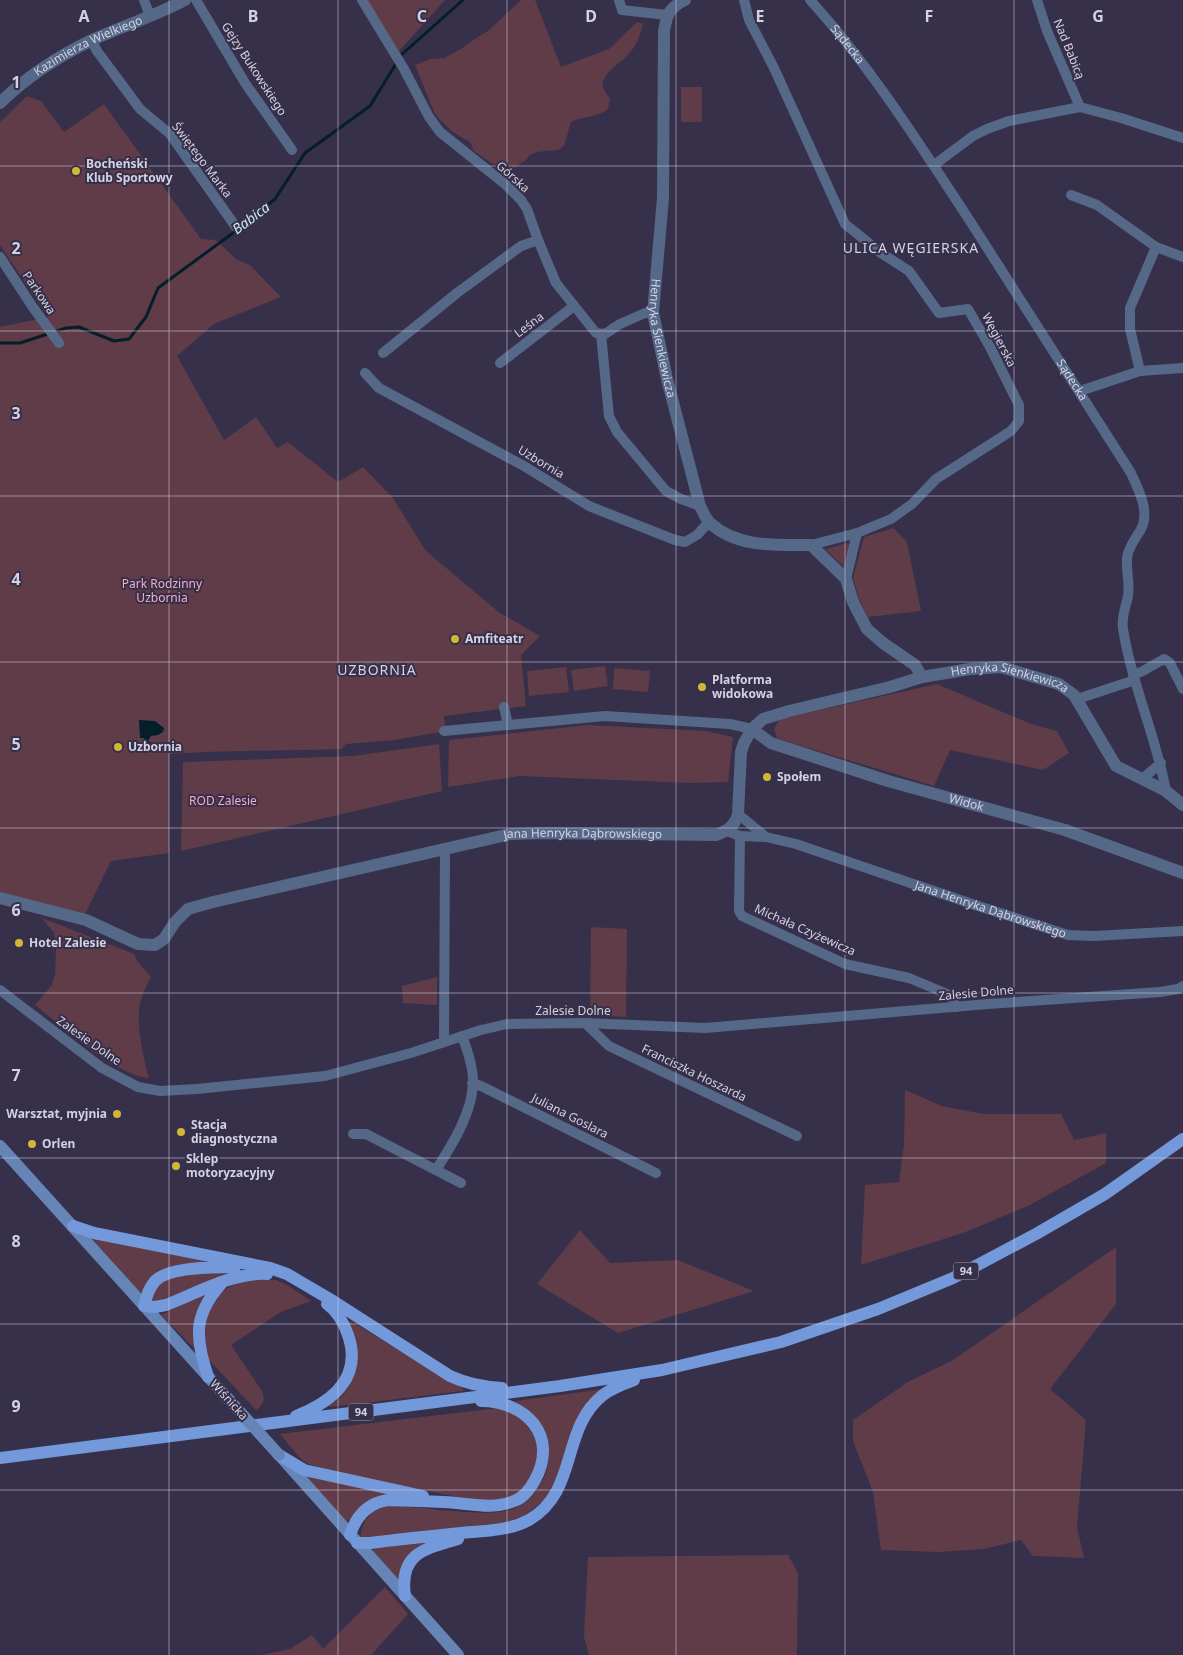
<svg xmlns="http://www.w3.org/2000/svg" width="1183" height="1655" viewBox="0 0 1183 1655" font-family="'Noto Sans',sans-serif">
<rect width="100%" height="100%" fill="#36304a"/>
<path fill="#5f3c48" d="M364,0H445L399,51Z
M521,0H535L561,67L609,49L637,22L643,24C640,36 636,47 627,56C619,64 607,70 603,82C601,88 607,94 610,99L608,109C596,118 584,116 571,122L564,146L558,150L537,152L530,155L526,160L511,170L491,163L474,151L470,142L453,132L439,119L434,112L415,65L431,59L444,58L461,49L473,40L488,31Z
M681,87H702V122H681Z
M27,96L41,101L64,132L104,104L201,239L216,240L236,259L250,265L281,297L214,324L177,356L224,440L256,417L277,448L288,442L338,482L363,467L393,498L426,551L500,613L540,636L521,655L526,706L444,716L446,731L395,740L346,744L341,749C283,751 226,750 169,754V853L111,861L85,914L0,894V327L48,317L0,245V122Z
M893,528L907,542L921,611L868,617L859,599L853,578L864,537Z
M847,543L849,545L845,565L843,566L826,550L827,549Z
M605,666L608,686L574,691L571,670Z
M566,667L569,692L529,696L527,671Z
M614,668L650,671L648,692L613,689Z
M937,684L1031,724L1057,731L1069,753L1043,770L950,750L934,786L785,741L777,738L774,730L777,723L780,719Z
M588,725L706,731L733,737L728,782L690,783L519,776L448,787L449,740Z
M439,744L442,791L181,851L183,762L353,756Z
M42,918L134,954L137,961L151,977C147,985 142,995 140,1003C136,1025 143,1057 149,1078C116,1076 62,1026 35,1005L52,985L55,974L56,950L54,933Z
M591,927L627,929L626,1017L590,1015Z
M437,977V1005L403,1003L402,986Z
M905,1090L942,1106L983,1114H1061L1074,1140L1106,1133V1163L1030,1205L963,1233L861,1265L865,1185L899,1182L904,1145Z
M580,1230L610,1263L678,1260L754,1291L618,1333L537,1284Z
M92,1238L219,1263L184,1266L142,1294L140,1293Z
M1116,1247V1304L1050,1389L1086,1420L1077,1527L1084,1558L1033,1556L1021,1540L984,1549L938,1552L881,1550L873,1492L853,1441V1420L908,1382L953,1360Z
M234,1272V1274L151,1304C152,1300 152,1292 154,1289C165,1271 215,1273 234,1272Z
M258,1279L276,1280L289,1286L311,1301L281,1312L231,1345L262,1391C265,1400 264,1404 256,1410L209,1360L204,1337L208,1314L221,1293L233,1284L244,1281Z
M211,1291L196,1347H193L161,1315Z
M351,1321L446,1380L463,1388V1391L330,1407L329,1405C333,1403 338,1400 342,1396C361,1376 351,1348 348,1324Z
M603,1389L546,1498L525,1516L508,1522L373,1538L361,1537C360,1525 369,1512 381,1508C390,1504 402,1506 411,1507C437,1509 482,1516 506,1511C523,1507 533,1498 541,1483C547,1473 551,1458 548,1447C546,1438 523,1413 516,1404V1401Z
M498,1408L512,1413L523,1421L533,1434L537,1445V1467L523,1491L504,1501L473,1500L358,1477L318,1467L306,1463L298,1456L280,1434Z
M305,1476L424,1499C410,1498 382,1493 370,1500C361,1505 354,1514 347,1522Z
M450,1538L429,1543L399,1582L373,1551L376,1547Z
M788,1555L798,1573L797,1655H589L584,1637L588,1557Z
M385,1587L408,1614L371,1655H262L290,1649L312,1635L323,1649Z"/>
<path fill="#041f2a" d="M139,720L155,721L164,728L163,732L158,735L151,736L148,741L152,743L156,752H147L144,738H140Z"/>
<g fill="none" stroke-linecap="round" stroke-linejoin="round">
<path stroke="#041f2a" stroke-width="3" d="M400,56L463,0
M0,343H20L66,328L79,327L114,341L129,339L146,317L158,288L233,233L275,199L305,153L370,106L397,62"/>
<g stroke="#556888" stroke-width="10">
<path d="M144,0L150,16"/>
<path d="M196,0L245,83L292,150"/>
<path d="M362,0L404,69L429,117L440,132L505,184L521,200L527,209L538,240L556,283L596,333L605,334L620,324L645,313H653"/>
<path d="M619,0L622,10L667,15"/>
<path d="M744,0L749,20L774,68L845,224L881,253L909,271L939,313L968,309L990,347L1019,405V421L1011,431L936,479L912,504L891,519L857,533L811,545"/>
<path id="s1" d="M810,0C871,67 920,145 970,221C1024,305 1078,389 1131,473C1139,491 1151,513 1140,531C1135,539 1128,548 1127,558C1126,571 1130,583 1128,596C1126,607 1121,617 1123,629C1132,685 1156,736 1166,791"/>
<path d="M1037,0L1047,31L1080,107"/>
<path d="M91,40L97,51L140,109L170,134L236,227"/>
<path d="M934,165L973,136L987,129L1009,121L1080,107L1121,118L1183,138"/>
<path d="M1071,195L1097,205L1156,247L1183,257"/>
<path d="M0,257L32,306L59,343"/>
<path d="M601,334L609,416L617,432L666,491L681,499L700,506"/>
<path d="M383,353L457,293L521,246L538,240"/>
<path d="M500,363L574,306"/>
<path d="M1140,371L1130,329V308L1156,247"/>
<path d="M365,373L379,388L524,466L589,506L675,540L685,542L697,535L709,522"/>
<path d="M1080,391L1140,371L1183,368"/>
<path d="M846,579L857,533"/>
<path d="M1133,674L1141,672L1164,659L1170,663L1183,689"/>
<path d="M1077,699L1135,680"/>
<path d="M504,707L508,725"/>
<path d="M444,731L605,716L730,724L752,729"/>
<path d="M1142,779L1161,763"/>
<path d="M738,814L766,837"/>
<path id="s2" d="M727,831L740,836L766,837L796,844L975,905L1068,935L1094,936L1183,931"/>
<path d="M740,836L739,911L742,916L845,964L909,978L945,993C951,997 954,1000 956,1007"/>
<path d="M0,990L102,1068L138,1087L160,1091L197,1089L325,1076L411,1053L481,1030L507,1024L585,1023L705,1028L988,1004L1160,992L1178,989L1183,986"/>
<path d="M585,1023L609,1046L797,1136"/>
<path d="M444,1041L445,848"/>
<path d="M472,1083L481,1086L656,1173"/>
<path d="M353,1134H366L461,1183"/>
<path d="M436,1170C452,1145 473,1112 473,1081C473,1067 467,1049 462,1036"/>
</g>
<g stroke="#556888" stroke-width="12">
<path id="s3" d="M685,0C669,8 667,14 664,31L663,198L653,313L667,379L700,506C703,511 705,518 710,523C737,548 777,545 811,545L846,579L853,602L867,629L883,643L915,665L922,677"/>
<path id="s4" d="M0,103C26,77 59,56 92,40C123,26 155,16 185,0"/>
<path id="s5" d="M752,729L771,743L888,781L1065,830L1183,873"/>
<path id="s6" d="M0,898L86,920L138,944L155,945L164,939L175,922L188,909L213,902L510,834L544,833L716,835C727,831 735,826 738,814L741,752L744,743L752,729L763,719L789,711L890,687L922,677L970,669L1001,667L1059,684L1074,695L1116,766L1166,791L1183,805"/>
</g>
<path stroke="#6684b6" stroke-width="12" d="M0,1146L222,1392
M282,1458L458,1655"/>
<path stroke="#7399da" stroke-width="12" d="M73,1226L94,1233L270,1268L287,1274L333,1301L450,1376C467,1384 482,1387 502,1388
M235,1267C215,1268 170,1266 155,1281C149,1288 146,1297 144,1306L155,1307L166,1305C197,1293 233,1272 267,1274
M208,1377C196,1338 192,1317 221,1284
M296,1416C332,1402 363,1378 348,1335C344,1323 338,1312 327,1304
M279,1455L304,1470L423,1496
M0,1458L560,1386L662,1370L781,1342L878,1309L953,1278L1036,1234L1105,1194L1183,1139
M350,1535C356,1516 368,1503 388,1500C411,1501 434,1501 457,1503C477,1505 495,1509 514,1501C524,1498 530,1489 535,1480C559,1436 526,1401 481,1401
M357,1543H370C401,1539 431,1536 461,1533C483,1531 509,1531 529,1520C579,1491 560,1429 603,1395C612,1388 623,1384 634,1380
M405,1596C399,1554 423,1549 458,1539"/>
<path stroke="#6684b6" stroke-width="12" d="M222,1392L279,1455"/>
</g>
<path fill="none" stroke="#d4d1e2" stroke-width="1" stroke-opacity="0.55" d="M169,0V1655M338,0V1655M507,0V1655M676,0V1655M845,0V1655M1014,0V1655M0,166H1183M0,331H1183M0,496H1183M0,662H1183M0,828H1183M0,993H1183M0,1158H1183M0,1324H1183M0,1490H1183"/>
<g fill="#d2b736" stroke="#36304a" stroke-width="2">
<circle cx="76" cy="171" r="5"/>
<circle cx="455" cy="639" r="5"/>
<circle cx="702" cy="687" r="5"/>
<circle cx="118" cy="747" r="5"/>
<circle cx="767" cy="777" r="5"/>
<circle cx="19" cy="943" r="5"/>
<circle cx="117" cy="1114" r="5"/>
<circle cx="181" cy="1132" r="5"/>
<circle cx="32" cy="1144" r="5"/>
<circle cx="176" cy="1166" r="5"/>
</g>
<g text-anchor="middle" stroke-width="4" stroke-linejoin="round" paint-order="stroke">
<g fill="#36304a" stroke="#a5a1b4" stroke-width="1">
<rect x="953.5" y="1262.5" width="25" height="17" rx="4"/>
<rect x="348.5" y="1403.5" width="25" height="17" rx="4"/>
</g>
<g font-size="11" font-weight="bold" fill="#d4d1e2">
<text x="966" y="1275">94</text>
<text x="361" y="1416">94</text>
</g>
<g font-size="12" fill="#d4d1e2" stroke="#36304a">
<text dy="4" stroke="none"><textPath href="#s1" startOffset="58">Sądecka</textPath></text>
<text dy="4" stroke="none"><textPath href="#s4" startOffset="106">Kazimierza Wielkiego</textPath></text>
<text transform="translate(1069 49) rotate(68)" y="4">Nad Babicą</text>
<text transform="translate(254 69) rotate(57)" y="4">Gejzy Bukowskiego</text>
<text transform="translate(202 160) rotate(53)" y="4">Świętego Marka</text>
<text transform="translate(513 177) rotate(42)" y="4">Górska</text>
<text transform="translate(39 293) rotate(56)" y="4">Parkowa</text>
<text transform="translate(529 325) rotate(-37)" y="4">Leśna</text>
<text dy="4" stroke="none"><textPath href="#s3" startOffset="348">Henryka Sienkiewicza</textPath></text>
<text transform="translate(999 340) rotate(62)" y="4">Węgierska</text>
<text dy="4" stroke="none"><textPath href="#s1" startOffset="462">Sądecka</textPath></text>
<text transform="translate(541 462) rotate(31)" y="4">Uzbornia</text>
<text dy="4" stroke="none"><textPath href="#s6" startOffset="1138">Henryka Sienkiewicza</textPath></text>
<text dy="4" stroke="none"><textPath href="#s5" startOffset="228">Widok</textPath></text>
<text dy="4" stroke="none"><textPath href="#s6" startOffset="616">Jana Henryka Dąbrowskiego</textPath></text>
<text dy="4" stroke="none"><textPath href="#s2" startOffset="276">Jana Henryka Dąbrowskiego</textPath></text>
<text transform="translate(805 930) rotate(24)" y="4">Michała Czyżewicza</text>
<text transform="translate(976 993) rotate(-5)" y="4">Zalesie Dolne</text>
<text x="573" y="1015">Zalesie Dolne</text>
<text transform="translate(89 1041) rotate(35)" y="4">Zalesie Dolne</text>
<text transform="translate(694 1073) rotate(26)" y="4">Franciszka Hoszarda</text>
<text transform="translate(570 1116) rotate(27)" y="4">Juliana Goslara</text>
<text transform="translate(229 1400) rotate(48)" y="4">Wiśnicka</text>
</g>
<g font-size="12" font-weight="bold" fill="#d4d1e2" stroke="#36304a" text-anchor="start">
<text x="86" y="168">Bocheński<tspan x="86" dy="14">Klub Sportowy</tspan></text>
<text x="465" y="643">Amfiteatr</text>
<text x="712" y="684">Platforma<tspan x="712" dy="14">widokowa</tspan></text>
<text x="128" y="751">Uzbornia</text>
<text x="777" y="781">Społem</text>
<text x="29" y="947">Hotel Zalesie</text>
<text x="107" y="1118" text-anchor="end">Warsztat, myjnia</text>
<text x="191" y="1129">Stacja<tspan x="191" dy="14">diagnostyczna</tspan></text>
<text x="42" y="1148">Orlen</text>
<text x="186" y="1163">Sklep<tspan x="186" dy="14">motoryzacyjny</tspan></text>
</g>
<g font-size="12" fill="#f8abc3" stroke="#36304a">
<text x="162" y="588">Park Rodzinny<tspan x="162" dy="14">Uzbornia</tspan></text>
<text x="223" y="805">ROD Zalesie</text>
</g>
<g font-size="14" font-style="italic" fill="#c9e7f6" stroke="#36304a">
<text transform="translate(251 218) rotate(-37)" y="5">Babica</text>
</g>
<g font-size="14" letter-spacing="1" fill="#d4d1e2" stroke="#36304a">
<text x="911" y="253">ULICA WĘGIERSKA</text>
<text x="377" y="675">UZBORNIA</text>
</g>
</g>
<g font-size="16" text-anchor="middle" font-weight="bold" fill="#d4d1e2" stroke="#36304a" stroke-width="4" stroke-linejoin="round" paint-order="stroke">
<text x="84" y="22">A</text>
<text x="253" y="22">B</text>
<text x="422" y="22">C</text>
<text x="591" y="22">D</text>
<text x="760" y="22">E</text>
<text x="929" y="22">F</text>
<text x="1098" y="22">G</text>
<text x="16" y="88">1</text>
<text x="16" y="254">2</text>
<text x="16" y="419">3</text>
<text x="16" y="585">4</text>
<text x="16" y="750">5</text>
<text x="16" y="916">6</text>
<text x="16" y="1081">7</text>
<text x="16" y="1247">8</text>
<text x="16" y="1412">9</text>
</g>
</svg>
